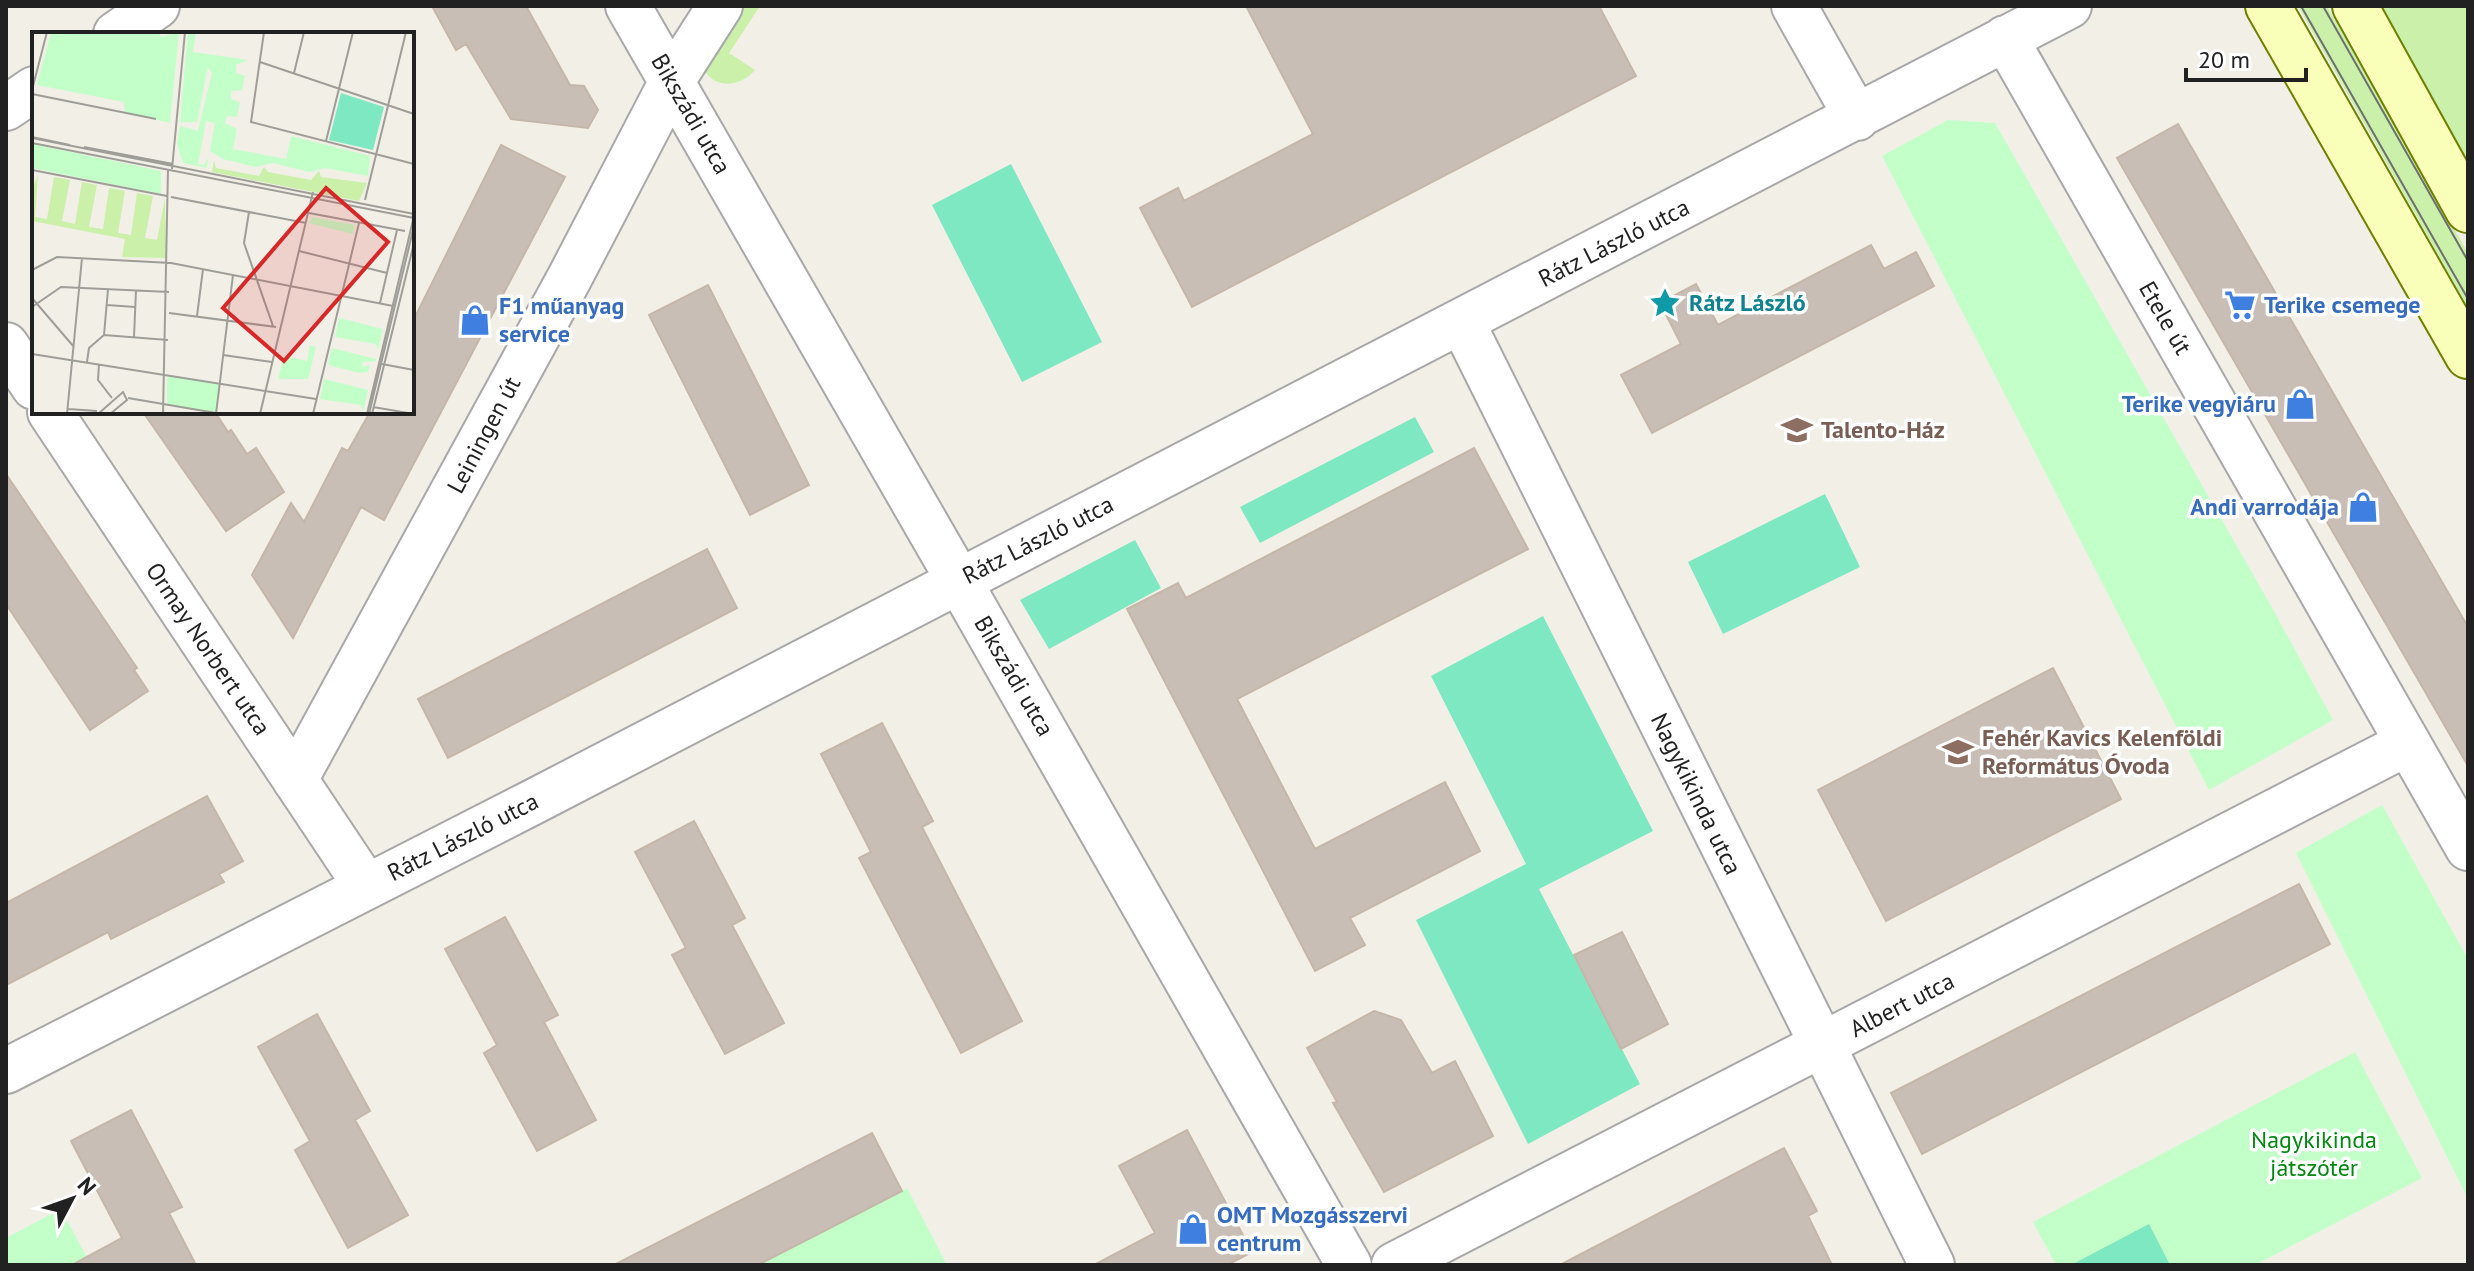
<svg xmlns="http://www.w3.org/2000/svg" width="2474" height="1271" viewBox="0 0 2474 1271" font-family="'PT Sans',sans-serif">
<rect width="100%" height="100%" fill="#f2efe7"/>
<path fill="#caf0a9" d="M739,6H760L729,53L755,70C741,87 714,90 703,68Z
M2298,6H2327L2468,253V308Z
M2380,6H2468V161Z"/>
<path fill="#c2ffc9" d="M1948,120L1995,123L2275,613L2333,720L2209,790L1882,156Z
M2382,805L2468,959V1199L2296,853Z
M2355,1052L2422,1178L2255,1265H2056L2033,1222Z
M907,1188L947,1265H758Z
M61,1209L91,1265H6V1238Z"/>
<path fill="#7ee8c3" d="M1011,164L1102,342L1022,382L932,205Z
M1415,417L1434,452L1260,543L1240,507Z
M1825,494L1860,567L1723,634L1688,562Z
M1135,540L1161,588L1049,649L1020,600Z
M1543,616L1653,831L1539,889L1640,1084L1528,1144L1416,920L1526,864L1431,676Z
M2149,1224L2170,1265H2071Z"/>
<path fill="#c8beb6" stroke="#c6b6a8" stroke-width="2" d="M432,6H526L570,85L584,86L598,110L588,128L511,119L466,44L456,50Z
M1246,6H1599L1636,76L1192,307L1140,208L1178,188L1184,201L1313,134Z
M2178,124L2468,627V766L2117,158Z
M501,145L565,177L384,520L361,507L293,638L252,575L291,503L304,522L342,448L348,451L370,412H412V323Z
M1871,245L1884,269L1916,252L1934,286L1652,433L1621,375L1681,344L1660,303L1696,284L1718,325Z
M708,285L809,485L750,515L649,315Z
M143,412H215L228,432L231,430L247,454L256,448L284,492L226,531Z
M1474,448L1528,549L1237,699L1315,849L1445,782L1480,851L1350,918L1365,945L1315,971L1127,609L1178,583L1186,598Z
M6,474L137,668L134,670L148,691L90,730L6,604Z
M707,549L737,608L448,758L418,699Z
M2053,668L2121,799L1886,921L1818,790Z
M882,723L933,821L922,827L1022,1021L961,1053L859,858L871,852L821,754Z
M207,796L243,861L219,874L224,882L111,939L108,932L6,985V903Z
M694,821L745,918L732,925L784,1023L725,1054L672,955L686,948L635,852Z
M2299,884L2330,944L1922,1154L1891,1093Z
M505,917L558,1015L544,1022L596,1120L537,1151L484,1053L497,1045L445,949Z
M1622,932L1668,1024L1621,1049L1574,955Z
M1374,1011L1401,1020L1432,1073L1455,1061L1493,1136L1384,1192L1333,1103L1337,1102L1307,1048Z
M317,1014L370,1111L355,1120L408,1215L348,1248L295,1150L310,1141L258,1047Z
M131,1110L182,1207L169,1213L196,1265H72L122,1238L71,1141Z
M1187,1130L1252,1252L1227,1265H1094L1155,1233L1119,1166Z
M872,1133L902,1191L758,1265H614Z
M1784,1148L1817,1211L1808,1216L1832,1265H1560Z"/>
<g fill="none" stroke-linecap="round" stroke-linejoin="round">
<defs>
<path id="minor" d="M628,6L959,581L1349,1265
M1794,6L1857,118
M116,34L157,6
M2005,38L2468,848
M6,108L34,89
M1462,322L1932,1265
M6,345L34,387
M50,412L366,886
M295,780L570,277L672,81L720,6
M6,1071L533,802L2069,6
M1394,1265L2408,743"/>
<path id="secondary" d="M2268,6L2468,356
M2355,6L2468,210"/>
</defs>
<use href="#minor" stroke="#a8a8a8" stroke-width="48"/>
<use href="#secondary" stroke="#6e8000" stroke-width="48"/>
<use href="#minor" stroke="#fff" stroke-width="44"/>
<use href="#secondary" stroke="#f9ffb8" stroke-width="44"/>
<path stroke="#6f6f6f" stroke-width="2" d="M2301,6L2468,299
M2323,6L2468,261"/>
</g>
<defs>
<symbol id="sight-bare" viewBox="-9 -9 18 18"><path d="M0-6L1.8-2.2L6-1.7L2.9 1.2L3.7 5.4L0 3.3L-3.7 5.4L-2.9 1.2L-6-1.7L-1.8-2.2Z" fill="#0f9aa8" stroke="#fff" stroke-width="2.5" paint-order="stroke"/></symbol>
<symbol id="supermarket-bare" viewBox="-9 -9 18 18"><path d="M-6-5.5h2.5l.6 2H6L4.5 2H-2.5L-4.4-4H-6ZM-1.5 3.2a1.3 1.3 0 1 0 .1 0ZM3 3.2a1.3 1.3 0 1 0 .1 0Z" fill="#3f7fe0" stroke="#fff" stroke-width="2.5" paint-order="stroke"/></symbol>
<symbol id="shop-bare" viewBox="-9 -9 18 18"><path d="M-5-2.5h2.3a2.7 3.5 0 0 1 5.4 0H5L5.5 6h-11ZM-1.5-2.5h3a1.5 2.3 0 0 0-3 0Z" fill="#3f7fe0" stroke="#fff" stroke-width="2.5" paint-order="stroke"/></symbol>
<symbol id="school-bare" viewBox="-9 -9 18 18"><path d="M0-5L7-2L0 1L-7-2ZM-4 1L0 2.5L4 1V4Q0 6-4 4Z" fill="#8d6e63" stroke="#fff" stroke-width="2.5" paint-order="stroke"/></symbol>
</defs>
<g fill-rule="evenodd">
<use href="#sight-bare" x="1643" y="281" width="44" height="44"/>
<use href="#supermarket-bare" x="2218" y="283" width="44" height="44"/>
<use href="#shop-bare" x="453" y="298" width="44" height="44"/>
<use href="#shop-bare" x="2278" y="382" width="44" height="44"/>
<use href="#school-bare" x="1775" y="408" width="44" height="44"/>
<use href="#shop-bare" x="2341" y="485" width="44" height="44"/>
<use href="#school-bare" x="1936" y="730" width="44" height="44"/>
<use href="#shop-bare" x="1171" y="1207" width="44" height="44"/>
</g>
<g text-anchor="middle" stroke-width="7" stroke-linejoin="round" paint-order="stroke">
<g font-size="24" fill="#212121" stroke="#fff">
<text transform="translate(691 114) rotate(60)" y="8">Bikszádi utca</text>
<text transform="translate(1614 243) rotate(-27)" y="8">Rátz László utca</text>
<text transform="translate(2165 318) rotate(60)" y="8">Etele út</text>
<text transform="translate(484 435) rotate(-62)" y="8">Leiningen út</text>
<text transform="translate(1038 540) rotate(-27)" y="8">Rátz László utca</text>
<text transform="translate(208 649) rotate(56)" y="8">Ormay Norbert utca</text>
<text transform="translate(1014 676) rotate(60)" y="8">Bikszádi utca</text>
<text transform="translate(1696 794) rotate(64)" y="8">Nagykikinda utca</text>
<text transform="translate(463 837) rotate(-27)" y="8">Rátz László utca</text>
<text transform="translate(1902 1005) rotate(-27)" y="8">Albert utca</text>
</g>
<g font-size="24" font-weight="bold" fill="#0d838f" stroke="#fff" text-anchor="start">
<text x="1689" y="311">Rátz László</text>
</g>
<g font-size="24" font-weight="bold" fill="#366cbe" stroke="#fff" text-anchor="start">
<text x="2264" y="313">Terike csemege</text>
<text x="499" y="314">F1 műanyag<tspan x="499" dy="28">service</tspan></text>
<text x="2276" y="412" text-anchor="end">Terike vegyiáru</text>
<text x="2339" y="515" text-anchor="end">Andi varrodája</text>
<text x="1217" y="1223">OMT Mozgásszervi<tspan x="1217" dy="28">centrum</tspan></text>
</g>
<g font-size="24" font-weight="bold" fill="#785e54" stroke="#fff" text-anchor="start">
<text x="1821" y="438">Talento-Ház</text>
<text x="1982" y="746">Fehér Kavics Kelenföldi<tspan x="1982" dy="28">Református Óvoda</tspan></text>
</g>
<g font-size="24" fill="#028811" stroke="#fff">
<text x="2314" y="1148">Nagykikinda<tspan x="2314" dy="28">játszótér</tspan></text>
</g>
</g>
<g transform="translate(32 32)">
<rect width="382" height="382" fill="#f2efe7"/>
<path d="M182,128L184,136L227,144L232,135L236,140L279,148L287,139L289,145L335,151L327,169L180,140ZM6,143L3,185L15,187L22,145L38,148L30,189L43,192L50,150L65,153L57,195L71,197L77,156L93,159L86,201L99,203L105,161L121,164L113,206L125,208L133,166L134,226L90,225L93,207L0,189V158Z" fill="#caf0a9"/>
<path d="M19,0H127L129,5L147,0L138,91L93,80L92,70L5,53ZM156,0H164L161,20L216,28L204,33V41L213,44L210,58L199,59V67L208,70L205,85L195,84L193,91L205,97L201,117L254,127L259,104L338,124L336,144L293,136L277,140L241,131L223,135L191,127L178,119L183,91L174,89L166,132L172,133L176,126L175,136L151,131L145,112L148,94L166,99L180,41L176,35L165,90H148ZM0,112L129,139V162L0,136ZM280,185L323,193L321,202L277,191ZM307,286L351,297L346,318L344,312L303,305ZM278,313L284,315L276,347H246L252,324L275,329ZM300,316L344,327V329L331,330L330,335L338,333L336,340L327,341L296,333ZM135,343L188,351L184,381L135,373ZM292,347L336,358L331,380L329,373L288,367Z" fill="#c2ffc9"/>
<path d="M309,61L352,75L341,118L297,108Z" fill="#7ee8c3"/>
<path fill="none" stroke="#9e9d98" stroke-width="2" d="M232,0L219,90L382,132M228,30L382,82M262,41L272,0M0,58L15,0M0,62L124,87M0,105L38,113M0,106L382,182M294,109L321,0M0,111L382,186M52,115L141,132M140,137L153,0M0,138L135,164M139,165L274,191M333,168L374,0M217,180L212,211L241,294M277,181L373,199M267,219L355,241M0,238L25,225L139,231L361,274M0,266L42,315M348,271L365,198M75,273L103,275M0,275L29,255L137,260M137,281L244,295M165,284L171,237M72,303L76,257M102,305L104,258M0,322L284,367M191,323L240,330M55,330L57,316L72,303L136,308M67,332L66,348L80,366M350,332L382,338M96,366L184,381M341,375L382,382M36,377L65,379M35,382L50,226M66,382L91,360L95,368L78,382M131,382L136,137M184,382L201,243M228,382L281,160M281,382L327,191M335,382L382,184M337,382L382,194M340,382L382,211"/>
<path fill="#d62828" fill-opacity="0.15" stroke="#d62828" stroke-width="4" d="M294,156L356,210L252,329L191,276Z"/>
<rect width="382" height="382" fill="none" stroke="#212121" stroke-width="4"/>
</g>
<rect width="2474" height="1271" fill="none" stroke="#212121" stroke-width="16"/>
<g transform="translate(72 1199) rotate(49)" stroke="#ffffff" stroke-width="6" paint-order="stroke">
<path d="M0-6L14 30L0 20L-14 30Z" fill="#212121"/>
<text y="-12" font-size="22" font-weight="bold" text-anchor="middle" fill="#212121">N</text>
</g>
<path d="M2186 68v12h120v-12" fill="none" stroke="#212121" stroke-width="4"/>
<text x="2198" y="68" font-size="24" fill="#212121" stroke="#ffffff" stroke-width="6" paint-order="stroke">20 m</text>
</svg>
